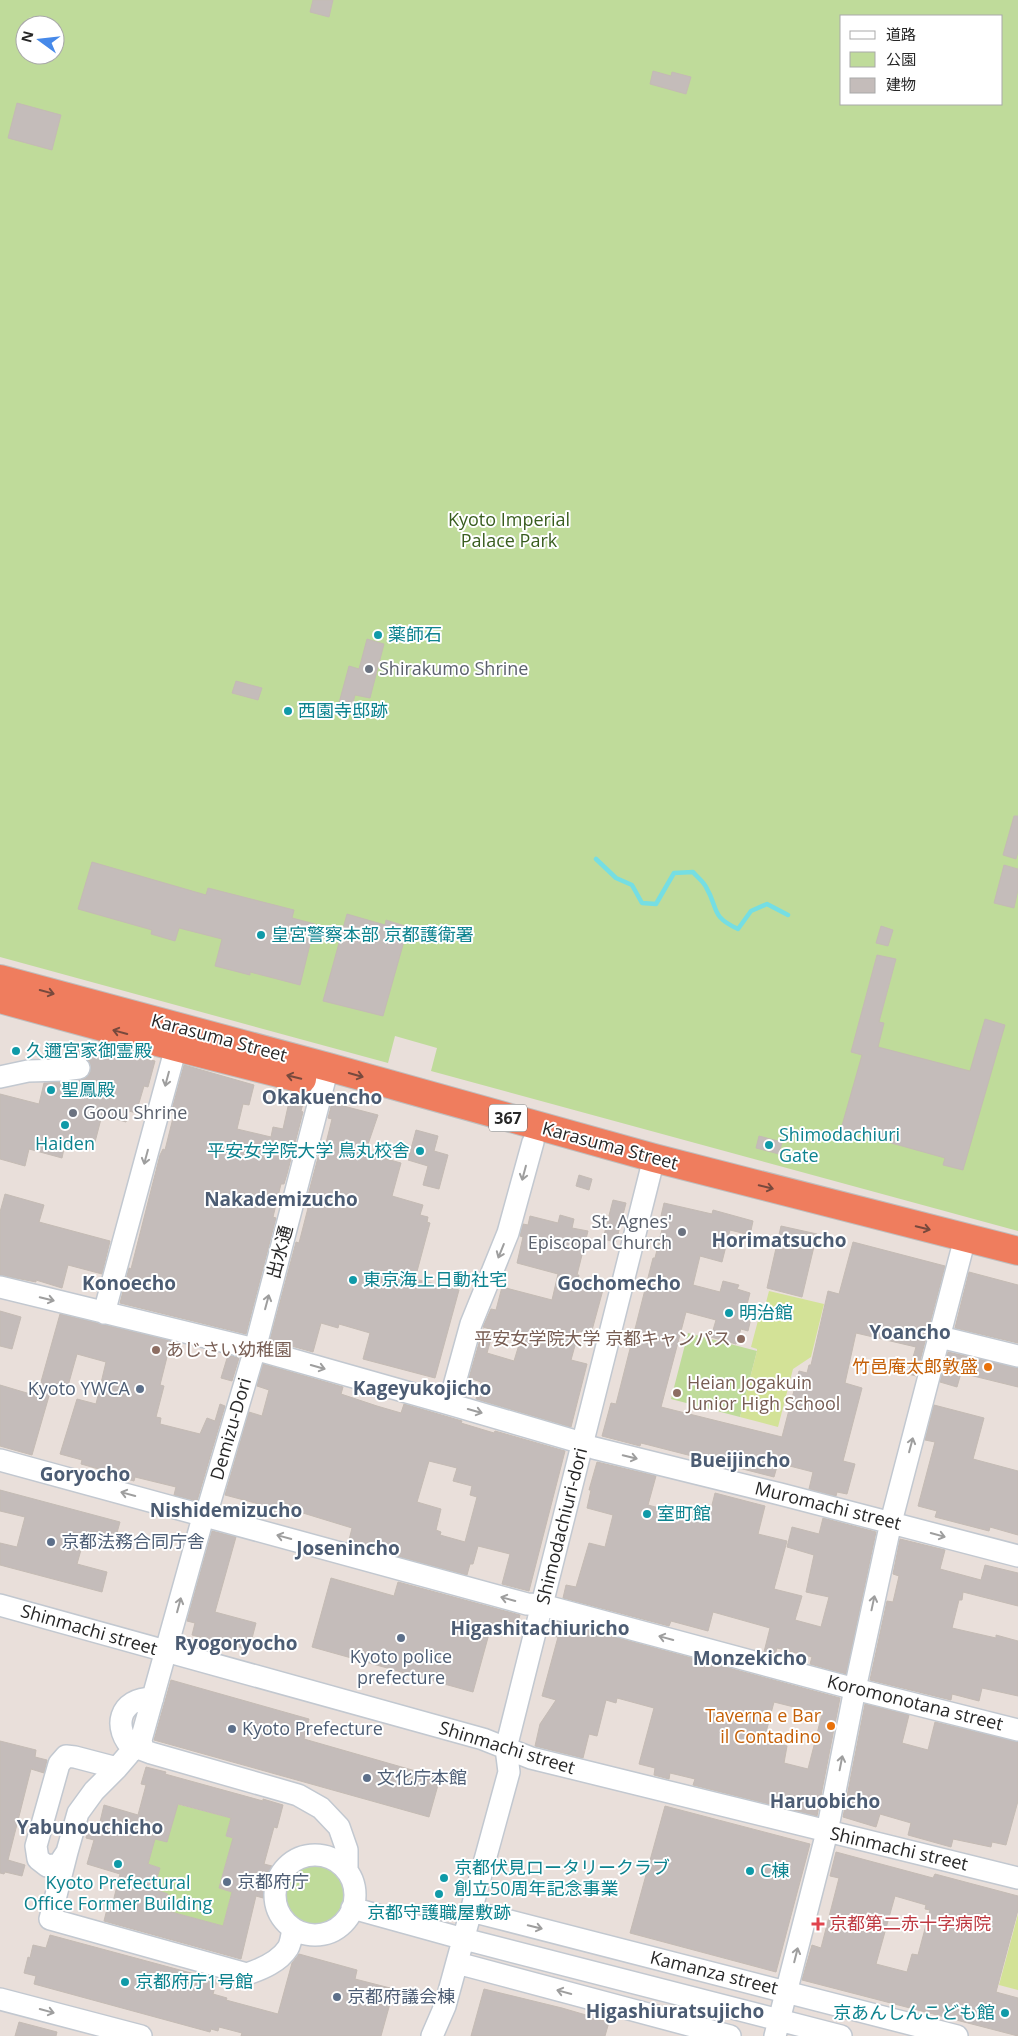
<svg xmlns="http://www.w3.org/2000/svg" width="1018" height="2036" viewBox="0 0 1018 2036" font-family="'Open Sans','Noto Sans JP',sans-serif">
<rect width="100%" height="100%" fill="#e9dfda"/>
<path fill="#bfdb9a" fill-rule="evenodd" d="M0,0H1018V1231L431,1071L437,1048L395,1036L388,1063L0,957ZM842,16H1002V104H842ZM25,25H55V55H25Z
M688,1333L757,1351L740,1417L671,1399Z
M165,1801L231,1818L226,1836L235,1839L228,1856L219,1888L232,1892L223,1926L164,1910L168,1894L159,1891L155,1907L143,1882L155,1885L160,1868L148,1864Z
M284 1894a31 31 0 1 1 62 0a31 31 0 1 1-62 0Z"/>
<path fill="#d3e297" d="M769,1291L824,1304L811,1357L793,1369L778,1427L740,1417L757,1351V1349L751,1347L760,1313L763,1314Z
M1018,1914V1990L999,1985Z"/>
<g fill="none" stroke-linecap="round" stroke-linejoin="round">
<path stroke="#75dee3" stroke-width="4.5" d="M596,859L616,878L632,885L642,903L656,904L674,873L693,872C697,877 703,881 706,887C719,909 710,916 738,929L751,911L767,904L788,915"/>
</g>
<path fill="#c4bcba" stroke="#c4bbb4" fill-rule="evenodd" d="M313,0H333L329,17L310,12Z
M653,71L671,76L672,72L691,77L686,94L650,84Z
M17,103L61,115L52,150L8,138Z
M367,639L384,644L370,698L355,695L352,706L339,703L349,666L359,669Z
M236,681L262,688L258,700L232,693Z
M1014,816H1018V852L1016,859L1003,855Z
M92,862L206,895L208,888L294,910L292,918L315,924L300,985L250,972V975L215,966L222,939L179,928L175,941L151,934L152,930L78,909Z
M1004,865L1018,869V890L1014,908L994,903Z
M347,914L385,925L386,920L408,927L383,1016L323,1001Z
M881,926L893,930L888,946L876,943Z
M877,955L896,959L879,1022L884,1023L878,1047L970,1071L985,1019L1005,1025L963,1170L943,1165L945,1158L841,1129L862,1055L851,1052Z
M76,1042L155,1061L148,1087L144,1086L136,1113L129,1111L126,1122L102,1115L94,1146L84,1143L83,1149L65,1144L62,1158L29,1149L25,1166L0,1159V1094L39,1104L44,1083L64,1082L86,1078L90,1073L91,1066L89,1061L84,1057L73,1056Z
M184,1065L254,1085L249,1105L243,1104L237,1129L271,1137L273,1127L283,1129L291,1093L305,1096L301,1111L303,1112L287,1174L284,1184H281L273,1217L276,1218L246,1334L120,1303L129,1268L131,1269L160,1155L163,1149L165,1150L174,1114L171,1113Z
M332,1103L378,1115L365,1153L401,1163L392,1196L423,1205L420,1215L428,1217L427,1222L430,1223L415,1279L459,1290L435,1378L363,1359L370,1333L339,1324L338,1328L321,1323L313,1352L270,1340L296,1242L299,1243L308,1208L305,1207L321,1146L325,1147L332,1119L328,1118Z
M416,1130L438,1136L434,1151L448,1155L439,1189L423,1185L428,1166L408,1160Z
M759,1136L782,1142L779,1154L756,1148Z
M579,1175L592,1179L589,1190L576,1186Z
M5,1194L44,1205L39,1222L110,1241L102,1274L68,1265L62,1288L36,1280V1282L0,1275V1212Z
M613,1200L626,1203L616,1242L603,1239Z
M664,1203L712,1214L713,1210L753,1221L750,1235L730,1230L722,1262L700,1256L693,1285L720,1292L723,1281L739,1285L737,1289L750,1293L745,1312L752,1314L748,1331L741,1329L736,1344L711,1337L716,1320L686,1312L661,1407L782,1437L799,1371L807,1373L809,1365H811L828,1291L839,1294L853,1242L945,1266L916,1376L908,1374L916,1347L856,1333L845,1383L862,1388L843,1461L855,1464L847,1494L837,1492L836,1496L809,1489L813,1472L778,1463L774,1477L641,1443L640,1446L602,1436L611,1403L616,1404L653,1258H655L665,1217L661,1216Z
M560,1215L574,1219L572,1228L588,1231L577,1275H579L578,1279L604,1286L591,1334L579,1331L571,1360L587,1364L571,1427L476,1399L481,1382L469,1378L483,1329L493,1332L487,1353L514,1361L521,1338L483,1327L491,1309L496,1310L502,1287L552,1300L558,1274L517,1263L523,1237L520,1236L523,1224L528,1225L530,1216L558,1223Z
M781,1226L817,1234L802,1297L767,1288Z
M969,1272L1018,1285V1343L955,1328Z
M0,1311L21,1317L12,1349L0,1346Z
M60,1314L171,1341L160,1385L164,1386L156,1417L161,1418L160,1424L200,1434L207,1418L215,1421L220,1404L225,1406L197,1501L174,1495L176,1487L135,1477L134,1481L113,1475V1473L81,1464L82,1460L60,1454L77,1399L96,1404L106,1362L77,1354L66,1393L51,1389L32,1455L0,1446V1385L37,1396Z
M948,1352L1018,1368V1387L961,1373L957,1387L940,1382Z
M228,1355L239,1358L232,1381L221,1378Z
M263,1364L343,1387L341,1394L377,1406L401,1413L404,1404L462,1421L461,1423L494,1433L495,1431L565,1451L529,1591L502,1584L510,1554L478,1546L473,1564H470L467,1575L375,1550L376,1548L349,1540L352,1528L280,1506L277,1517L257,1512L259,1504L225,1495L249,1412L262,1416L269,1390L257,1386ZM429,1461L457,1468L453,1481L472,1486L470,1495L477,1497L465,1542L440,1535L441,1532L436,1530L441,1509L417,1502Z
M934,1405L984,1418L973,1459L1018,1471V1535L990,1527L989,1531L935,1517L937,1511L918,1506L935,1442L925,1440Z
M597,1462L656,1476L648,1505L708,1521L715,1493L765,1506L758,1534L787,1541L774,1589L802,1596L795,1620L821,1627L829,1597L806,1592L814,1555L787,1547L792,1527L819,1534L823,1518L876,1532L846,1674L810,1664L812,1657L777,1648L775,1655L764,1652L770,1628L713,1612L708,1631L671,1621L669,1626L563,1598L566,1585L576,1587L589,1543L605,1547L613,1515L587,1508L591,1490H589Z
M0,1490L120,1522L115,1540L86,1532L77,1564L107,1572L102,1592L0,1565V1543L17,1547L25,1517L0,1511Z
M212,1531L236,1537L215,1612L256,1623L249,1650L192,1635L195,1623L187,1621Z
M900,1539L945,1550L940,1569L981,1580L985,1565L1018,1573V1606L963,1592L962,1600H959L952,1628L996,1638V1635L1018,1641V1696L982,1688L979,1701L952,1694L951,1700L870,1680L887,1601L893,1602L899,1576L893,1574Z
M331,1578L394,1596L398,1582L520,1615L516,1629L492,1623L473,1692L312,1647Z
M555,1621L840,1698L817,1816L693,1785L695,1779L670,1773L669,1779L654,1775L655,1768L639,1764L654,1708L617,1698L616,1703L606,1700L597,1736L589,1734L583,1758L535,1746L540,1724L556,1700L542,1696L558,1637L551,1636ZM774,1702L822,1714L808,1769L784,1763L787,1746L764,1740Z
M171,1680L309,1719L304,1739L440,1778L429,1817L154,1740Z
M865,1704L909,1715L902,1743L928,1750L935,1722L1018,1742V1801L1006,1845L992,1842L991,1847L953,1839L951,1847L908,1835L911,1823L880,1814L876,1827L843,1817Z
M0,1741L36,1750L35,1757L47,1760L44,1773L31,1769L8,1860L25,1865L22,1876L5,1872L4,1874L0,1873Z
M146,1767L166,1772L165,1774L263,1801V1799L283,1805L277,1828L274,1827L264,1864L272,1866L263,1898L256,1896L241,1959L104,1921L109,1901L113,1902L120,1874L87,1864L94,1840L86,1838L89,1825L99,1826L104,1805L138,1815L146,1785L141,1784ZM178,1804L231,1818L226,1836L233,1838L219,1888L232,1892L223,1926L164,1910L168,1894L154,1889L160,1868L148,1864L155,1839L167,1842Z
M665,1806L810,1844L776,1972L630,1933Z
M836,1852L933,1878L935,1874L1018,1896V1910L996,1992L1018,1998V2036L802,1980L812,1945L821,1948L839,1878L830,1876ZM895,1896L926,1905L925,1909L930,1910L918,1955L912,1954L907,1972L876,1964Z
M50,1935L217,1980L213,1994L227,1998L226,2000L278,2014L292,1963L299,1954L357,1970L355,1979L394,1989L381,2036H241L242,2033L219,2027L218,2031L211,2029L210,2032L34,1984L36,1976L24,1973L28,1957L30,1958L33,1945L46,1948Z
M484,1989L562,2008L586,2015V2017L609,2022L605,2036H471Z
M19,2022L57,2032L56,2036H15Z"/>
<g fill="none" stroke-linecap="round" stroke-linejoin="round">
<defs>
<path id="minor" d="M328,1067L255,1349L206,1515L202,1521L141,1740L143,1750L151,1753L298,1795L321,1808L339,1827L347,1850V1871
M0,1077L28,1071L63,1070L79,1068
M0,1287L255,1349L449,1404L572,1440L594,1448L780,1494L1018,1556
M104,1313L176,1047
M940,1337L1018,1356
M449,1404L471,1324L508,1233L533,1142
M0,1460L527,1604L542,1605L855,1689L1018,1730
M0,1605L483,1739L531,1758L1018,1878
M134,1750C111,1728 119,1698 153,1698
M117,1768L75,1757L66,1756L59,1764L36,1846L38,1859L47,1866L59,1864L67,1852L78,1813L94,1791L117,1768L141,1740
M67,1852L50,1919L247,1974C262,1969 279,1962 288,1948C291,1943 292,1934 293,1928
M275 1895a40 40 0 1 1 80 0a40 40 0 1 1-80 0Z
M352,1908L464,1939L841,2036
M471,1911L957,2036
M457,1963L730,2036
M0,1999L141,2036
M432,2036L445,2006L509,1772L506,1748L654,1158
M775,2036L827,1832L855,1689L891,1522L965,1238"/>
<path id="highway" d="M0,979L328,1067L654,1158L1018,1251
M0,999L176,1047L302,1079"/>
</defs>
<use href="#minor" stroke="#c2c8d0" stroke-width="24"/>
<use href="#highway" stroke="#bebebe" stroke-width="30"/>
<use href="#minor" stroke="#fff" stroke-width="21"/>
<use href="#highway" stroke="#ef7d5e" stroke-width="28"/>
</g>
<defs><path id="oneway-shaft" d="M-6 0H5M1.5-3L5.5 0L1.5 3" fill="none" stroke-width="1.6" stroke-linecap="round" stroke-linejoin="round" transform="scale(1.25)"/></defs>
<g stroke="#77493d">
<use href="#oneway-shaft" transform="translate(47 992) rotate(15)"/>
<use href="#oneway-shaft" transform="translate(120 1032) rotate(-165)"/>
<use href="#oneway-shaft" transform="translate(356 1075) rotate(16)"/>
<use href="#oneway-shaft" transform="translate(294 1077) rotate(-166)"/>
<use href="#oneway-shaft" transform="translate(766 1187) rotate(14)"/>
<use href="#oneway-shaft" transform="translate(923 1228) rotate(14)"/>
</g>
<g stroke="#9e9e9e">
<use href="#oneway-shaft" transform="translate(167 1079) rotate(105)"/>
<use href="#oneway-shaft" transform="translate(146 1157) rotate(105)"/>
<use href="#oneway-shaft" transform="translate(524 1173) rotate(105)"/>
<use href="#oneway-shaft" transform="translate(501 1251) rotate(112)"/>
<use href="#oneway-shaft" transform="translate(47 1299) rotate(14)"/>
<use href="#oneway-shaft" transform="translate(267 1302) rotate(-75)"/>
<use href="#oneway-shaft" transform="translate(318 1367) rotate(16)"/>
<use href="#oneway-shaft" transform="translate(475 1411) rotate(16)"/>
<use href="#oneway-shaft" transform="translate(911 1445) rotate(-75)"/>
<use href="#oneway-shaft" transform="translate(630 1457) rotate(14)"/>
<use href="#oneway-shaft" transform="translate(128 1494) rotate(-165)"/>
<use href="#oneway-shaft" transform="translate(938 1535) rotate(15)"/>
<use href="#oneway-shaft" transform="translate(284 1537) rotate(-165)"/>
<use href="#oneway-shaft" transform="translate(508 1599) rotate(-165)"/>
<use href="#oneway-shaft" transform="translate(873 1603) rotate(-78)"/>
<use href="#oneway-shaft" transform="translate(179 1605) rotate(-75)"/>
<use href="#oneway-shaft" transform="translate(666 1638) rotate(-165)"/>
<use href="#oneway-shaft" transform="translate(841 1763) rotate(-79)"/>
<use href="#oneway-shaft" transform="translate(535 1927) rotate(14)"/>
<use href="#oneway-shaft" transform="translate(796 1955) rotate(-76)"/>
<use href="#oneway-shaft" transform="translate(564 1992) rotate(-165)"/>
<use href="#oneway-shaft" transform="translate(47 2011) rotate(15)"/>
</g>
<g fill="#0f9aa8" stroke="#fff" stroke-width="2">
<circle cx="378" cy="635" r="5"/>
<circle cx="288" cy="711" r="5"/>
<circle cx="261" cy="935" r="5"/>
<circle cx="16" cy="1051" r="5"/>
<circle cx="51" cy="1090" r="5"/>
<circle cx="65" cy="1125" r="5"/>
<circle cx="769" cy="1145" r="5"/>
<circle cx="420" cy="1151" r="5"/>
<circle cx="353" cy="1280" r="5"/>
<circle cx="729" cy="1313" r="5"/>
<circle cx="647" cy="1514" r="5"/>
<circle cx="118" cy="1864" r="5"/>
<circle cx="750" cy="1871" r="5"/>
<circle cx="444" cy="1878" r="5"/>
<circle cx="439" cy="1894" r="5"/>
<circle cx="125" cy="1982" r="5"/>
<circle cx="1005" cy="2013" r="5"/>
</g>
<g fill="#6b7280" stroke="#fff" stroke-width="2">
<circle cx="369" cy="669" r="5"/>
<circle cx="73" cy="1113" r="5"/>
<circle cx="682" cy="1232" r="5"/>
</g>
<g fill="#8d6e63" stroke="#fff" stroke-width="2">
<circle cx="741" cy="1339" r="5"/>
<circle cx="156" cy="1350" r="5"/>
<circle cx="677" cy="1393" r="5"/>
</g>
<g fill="#e8710a" stroke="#fff" stroke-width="2">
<circle cx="988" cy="1367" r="5"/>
<circle cx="831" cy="1726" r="5"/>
</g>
<g fill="#5c6f8a" stroke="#fff" stroke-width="2">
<circle cx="140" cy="1389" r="5"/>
<circle cx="51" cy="1542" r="5"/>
<circle cx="401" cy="1638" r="5"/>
<circle cx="232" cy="1729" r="5"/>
<circle cx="367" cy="1778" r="5"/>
<circle cx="227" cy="1882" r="5"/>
<circle cx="337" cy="1997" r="5"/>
</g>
<path fill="#e0444e" stroke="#fff" stroke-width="2" d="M815.5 1916.5h5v5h5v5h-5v5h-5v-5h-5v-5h5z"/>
<g text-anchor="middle" stroke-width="4" stroke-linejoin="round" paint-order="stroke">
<rect fill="#fff" stroke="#686868" stroke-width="1" x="489" y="1104.5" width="38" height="27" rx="4"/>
<g font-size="16" font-weight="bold" fill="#272727">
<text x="508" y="1124">367</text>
</g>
<g font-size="18" fill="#395d1f" stroke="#fff">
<text x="509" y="526">Kyoto Imperial<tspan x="509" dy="21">Palace Park</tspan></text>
</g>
<g font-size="18" fill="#0d838f" stroke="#fff" text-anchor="start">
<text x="388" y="641">薬師石</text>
<text x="298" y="717">西園寺邸跡</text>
<text x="271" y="941">皇宮警察本部 京都護衛署</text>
<text x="26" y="1057">久邇宮家御霊殿</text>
<text x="61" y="1096">聖鳳殿</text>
<text x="779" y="1141">Shimodachiuri<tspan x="779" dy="21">Gate</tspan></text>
<text x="65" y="1150" text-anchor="middle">Haiden</text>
<text x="410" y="1157" text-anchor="end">平安女学院大学 鳥丸校舎</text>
<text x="363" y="1286">東京海上日動社宅</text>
<text x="739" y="1319">明治館</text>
<text x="657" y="1520">室町館</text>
<text x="454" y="1874">京都伏見ロータリークラブ<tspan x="454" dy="21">創立50周年記念事業</tspan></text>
<text x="760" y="1877">C棟</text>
<text x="118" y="1889" text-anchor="middle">Kyoto Prefectural<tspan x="118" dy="21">Office Former Building</tspan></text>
<text x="439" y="1919" text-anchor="middle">京都守護職屋敷跡</text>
<text x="135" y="1988">京都府庁1号館</text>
<text x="995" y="2019" text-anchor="end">京あんしんこども館</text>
</g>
<g font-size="18" fill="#5b616d" stroke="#fff" text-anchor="start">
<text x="379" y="675">Shirakumo Shrine</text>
<text x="83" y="1119">Goou Shrine</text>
<text x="672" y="1228" text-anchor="end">St. Agnes'<tspan x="672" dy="21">Episcopal Church</tspan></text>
</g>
<g font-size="18" fill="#272727" stroke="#fff">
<text transform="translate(219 1038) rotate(15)" y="6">Karasuma Street</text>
<text transform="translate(610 1146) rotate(15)" y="6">Karasuma Street</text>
<text transform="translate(280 1252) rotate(-75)" y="6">出水通</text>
<text transform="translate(231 1429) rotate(-74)" y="6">Demizu-Dori</text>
<text transform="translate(828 1506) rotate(14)" y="6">Muromachi street</text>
<text transform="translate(562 1526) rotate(-76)" y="6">Shimodachiuri-dori</text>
<text transform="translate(89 1630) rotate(16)" y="6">Shinmachi street</text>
<text transform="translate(915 1703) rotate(14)" y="6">Koromonotana street</text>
<text transform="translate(507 1748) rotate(17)" y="6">Shinmachi street</text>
<text transform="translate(899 1849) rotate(13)" y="6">Shinmachi street</text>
<text transform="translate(714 1973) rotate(14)" y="6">Kamanza street</text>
</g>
<g font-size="18" fill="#785e54" stroke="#fff" text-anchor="start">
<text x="731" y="1345" text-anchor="end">平安女学院大学 京都キャンパス</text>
<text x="166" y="1356">あじさい幼稚園</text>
<text x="687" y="1389">Heian Jogakuin<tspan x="687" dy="21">Junior High School</tspan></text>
</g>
<g font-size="18" fill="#c56008" stroke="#fff" text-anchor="end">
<text x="978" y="1373">竹邑庵太郎敦盛</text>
<text x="821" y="1722">Taverna e Bar<tspan x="821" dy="21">il Contadino</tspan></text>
</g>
<g font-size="18" fill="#4e5e75" stroke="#fff" text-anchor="start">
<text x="130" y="1395" text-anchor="end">Kyoto YWCA</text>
<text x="61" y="1548">京都法務合同庁舎</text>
<text x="401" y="1663" text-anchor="middle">Kyoto police<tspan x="401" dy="21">prefecture</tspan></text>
<text x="242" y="1735">Kyoto Prefecture</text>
<text x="377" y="1784">文化庁本館</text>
<text x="237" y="1888">京都府庁</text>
<text x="347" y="2003">京都府議会棟</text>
</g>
<g font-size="18" fill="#be3a42" stroke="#fff" text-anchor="start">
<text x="829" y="1930">京都第二赤十字病院</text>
</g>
<g font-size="19" font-weight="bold" fill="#4c5c73" stroke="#fff">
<text x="322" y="1104">Okakuencho</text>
<text x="281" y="1206">Nakademizucho</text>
<text x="779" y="1247">Horimatsucho</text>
<text x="129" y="1290">Konoecho</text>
<text x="619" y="1290">Gochomecho</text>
<text x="910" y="1339">Yoancho</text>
<text x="422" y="1395">Kageyukojicho</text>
<text x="740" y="1467">Bueijincho</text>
<text x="85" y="1481">Goryocho</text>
<text x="226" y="1517">Nishidemizucho</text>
<text x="348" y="1555">Josenincho</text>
<text x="540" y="1635">Higashitachiuricho</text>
<text x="236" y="1650">Ryogoryocho</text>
<text x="750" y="1665">Monzekicho</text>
<text x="825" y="1808">Haruobicho</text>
<text x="90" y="1834">Yabunouchicho</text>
<text x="675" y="2018">Higashiuratsujicho</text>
</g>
</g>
<rect x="840" y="15" width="162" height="90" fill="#ffffff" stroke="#a9a9a9"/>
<rect x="850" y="31" width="25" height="8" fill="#ffffff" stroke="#a9a9a9"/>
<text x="886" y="40" font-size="15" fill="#272727">道路</text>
<rect x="850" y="52" width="25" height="15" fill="#bfdb9a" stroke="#a9a9a9"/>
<text x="886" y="65" font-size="15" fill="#272727">公園</text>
<rect x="850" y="78" width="25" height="15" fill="#c4bcba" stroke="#a9a9a9"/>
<text x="886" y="90" font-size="15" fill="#272727">建物</text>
<g transform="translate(40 40) rotate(285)"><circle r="24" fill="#ffffff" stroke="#a9a9a9"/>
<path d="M0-4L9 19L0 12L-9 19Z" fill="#4689e9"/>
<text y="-8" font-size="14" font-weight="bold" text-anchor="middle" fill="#272727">N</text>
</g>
</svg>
